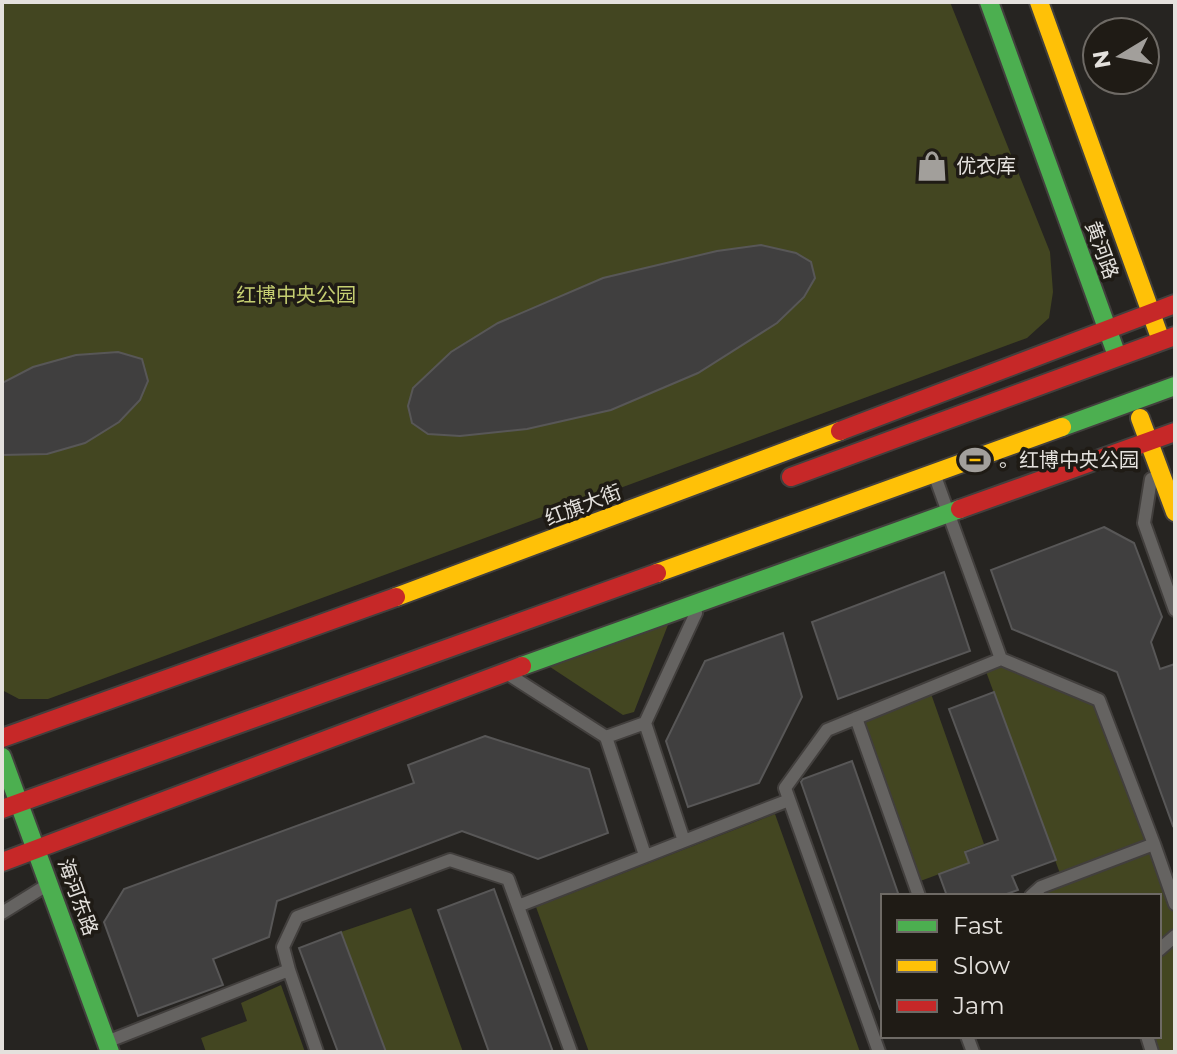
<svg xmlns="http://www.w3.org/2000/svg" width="1177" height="1054" viewBox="0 0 1177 1054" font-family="Montserrat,'Noto Sans SC',sans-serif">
<rect width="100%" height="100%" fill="#262421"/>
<path fill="#434621" d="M2,2H950L1050,252L1053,292L1049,318L1027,338L48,699H19L2,690Z
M673,612L634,712L623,715L538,659Z
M1001,659L1099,700L1175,904V1052H1152L1147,1036H1159V896H1031L1062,879L984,666Z
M929,688L984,844L965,851L969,863L915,883L856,718Z
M775,814L860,1052H589L536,907Z
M411,908L463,1052H386L341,932Z
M281,985L305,1052H206L201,1038L247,1021L241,1003Z"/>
<path fill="#403f3f" stroke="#585757" stroke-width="2" d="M761,245L796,253L811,262L815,278L804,297L777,323L698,373L611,410L527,429L460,436L428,434L412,423L408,406L413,388L451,352L498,323L603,278L717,251Z
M118,352L142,359L148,381L140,400L119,422L85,443L47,454L2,455V383L33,367L76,355Z
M1104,527L1134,543L1162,617L1151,642L1160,669L1175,664V825L1173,826L1117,672L1012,629L991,570Z
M944,572L970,651L838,699L812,622Z
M783,633L802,697L759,783L688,807L666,741L705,661Z
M994,692L1056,860L1012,876L1018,890L1001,896H947L939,874L969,863L965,852L998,840L949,709Z
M485,736L589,769L608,833L538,859L462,831L277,901L269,937L213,959L223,985L138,1016L104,922L124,889L414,783L408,765Z
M852,761L899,896H883V1008L880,1009L801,782L803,779Z
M494,889L553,1052H489L438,910Z
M341,932L386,1052H338L299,948Z"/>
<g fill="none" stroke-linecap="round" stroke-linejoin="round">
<defs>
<path id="lane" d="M936,479L1001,659L1099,700L1154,844
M1151,479L1144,523L1175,610
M511,676L606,737
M856,718L919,896
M645,723L696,613
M645,855L606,737L645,723L684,841
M1031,896L1041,887L1154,844L1175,904
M518,906L789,800
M2,913L47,885
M1159,950L1175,936
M289,970L283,947L297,917L450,860L508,879L571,1052
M967,1036L973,1052
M1147,1036L1152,1052
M109,1041L289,970L317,1052
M879,1052L785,788L827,730L1001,659"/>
<path id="fast" d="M989,2L1116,353
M1062,427L1175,386
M522,666L960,509
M2,757L110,1052"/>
<path id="slow" d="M1039,2L1159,335
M1140,418L1175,512
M657,573L1062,427
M396,597L840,431"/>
<path id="jam" d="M840,431L1175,304
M791,477L1175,336
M960,509L1175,432
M2,738L396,597
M2,809L657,573
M2,862L522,666"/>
</defs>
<use href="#lane" stroke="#423f3d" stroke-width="16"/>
<use href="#fast" stroke="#423f3d" stroke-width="22"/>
<use href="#slow" stroke="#423f3d" stroke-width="22"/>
<use href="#jam" stroke="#423f3d" stroke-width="22"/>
<use href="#lane" stroke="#656361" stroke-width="12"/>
<use href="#fast" stroke="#4caf50" stroke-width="18"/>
<use href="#slow" stroke="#ffc107" stroke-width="18"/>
<use href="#jam" stroke="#c62828" stroke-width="18"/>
</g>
<defs>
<symbol id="shop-bare" viewBox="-9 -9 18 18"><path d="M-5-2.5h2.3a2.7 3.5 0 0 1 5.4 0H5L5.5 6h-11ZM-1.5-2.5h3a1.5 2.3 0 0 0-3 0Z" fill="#a29f9b" stroke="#1f1b15" stroke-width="2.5" paint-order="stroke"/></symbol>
<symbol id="stadium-bare" viewBox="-9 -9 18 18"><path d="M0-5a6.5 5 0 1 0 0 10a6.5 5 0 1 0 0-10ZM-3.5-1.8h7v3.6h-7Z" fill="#a29f9b" stroke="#1f1b15" stroke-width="2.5" paint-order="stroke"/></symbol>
</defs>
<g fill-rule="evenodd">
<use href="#shop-bare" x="910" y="144" width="44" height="44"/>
<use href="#stadium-bare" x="953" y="438" width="44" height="44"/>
</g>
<g text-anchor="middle" stroke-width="7" stroke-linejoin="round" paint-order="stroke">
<g font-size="20" fill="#e4e1dd" stroke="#1f1b15" text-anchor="start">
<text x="956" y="173">优衣库</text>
<text x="999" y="467">。红博中央公园</text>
</g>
<g font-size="20" fill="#e4e1dd" stroke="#1f1b15">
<text transform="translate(1102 250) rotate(70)" y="7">黄河路</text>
<text transform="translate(583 505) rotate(-21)" y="7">红旗大街</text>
<text transform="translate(78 897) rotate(70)" y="7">海河东路</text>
</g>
<g font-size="20" fill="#c5ce71" stroke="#1f1b15">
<text x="296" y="302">红博中央公园</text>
</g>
</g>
<rect width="1177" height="1054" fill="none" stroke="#e4e1dd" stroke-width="8"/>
<rect x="881" y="894" width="280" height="144" fill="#1f1b15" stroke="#6e6a65" stroke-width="2"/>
<rect x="897" y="920" width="40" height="12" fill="#4caf50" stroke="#6e6a65" stroke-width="2"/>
<text x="953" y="934" font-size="24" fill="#e4e1dd">Fast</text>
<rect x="897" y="960" width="40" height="12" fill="#ffc107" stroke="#6e6a65" stroke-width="2"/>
<text x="953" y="974" font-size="24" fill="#e4e1dd">Slow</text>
<rect x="897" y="1000" width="40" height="12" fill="#c62828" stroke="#6e6a65" stroke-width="2"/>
<text x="953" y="1014" font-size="24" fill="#e4e1dd">Jam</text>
<g transform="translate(1121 56) rotate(260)"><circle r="38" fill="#1f1b15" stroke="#6e6a65" stroke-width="2"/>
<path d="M0-6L14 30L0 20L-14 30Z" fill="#a29f9b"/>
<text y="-12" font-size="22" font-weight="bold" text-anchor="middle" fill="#e4e1dd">N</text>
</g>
</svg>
